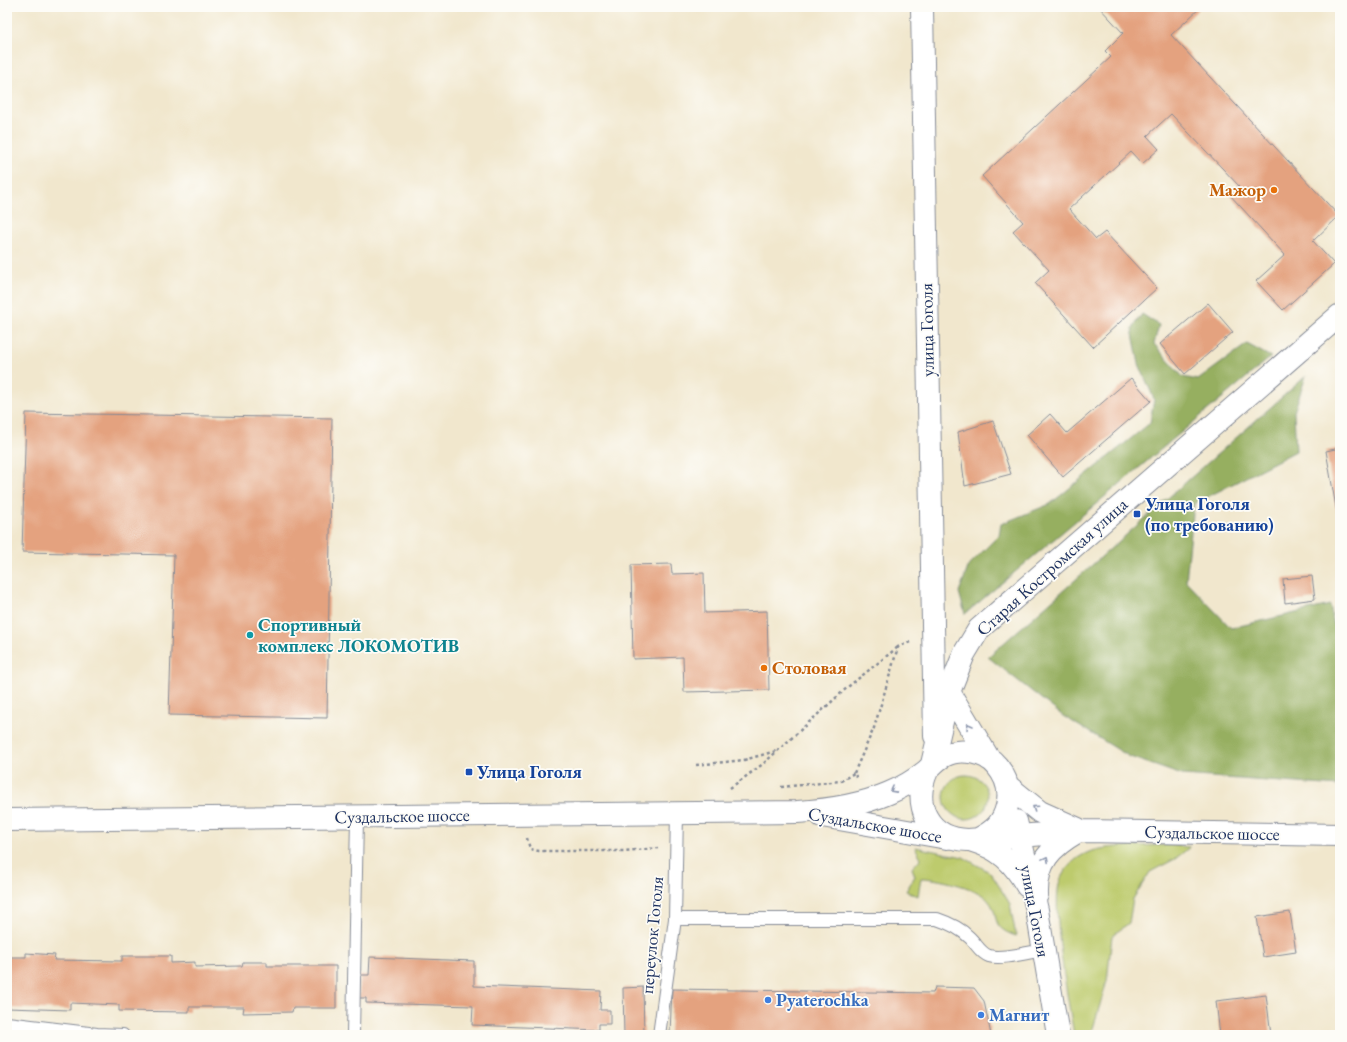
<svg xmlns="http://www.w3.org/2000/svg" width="1347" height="1042" viewBox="0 0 1347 1042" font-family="'EB Garamond',serif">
<rect width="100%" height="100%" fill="#fdfcf7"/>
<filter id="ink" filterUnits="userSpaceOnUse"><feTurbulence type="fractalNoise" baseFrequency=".025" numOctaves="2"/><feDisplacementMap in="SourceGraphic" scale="8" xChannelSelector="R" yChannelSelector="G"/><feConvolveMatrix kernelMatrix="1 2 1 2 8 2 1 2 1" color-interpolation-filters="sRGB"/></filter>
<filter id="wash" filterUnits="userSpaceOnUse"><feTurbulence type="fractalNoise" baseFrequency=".012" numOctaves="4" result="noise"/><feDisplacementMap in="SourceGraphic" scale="16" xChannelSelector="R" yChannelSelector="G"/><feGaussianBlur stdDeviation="0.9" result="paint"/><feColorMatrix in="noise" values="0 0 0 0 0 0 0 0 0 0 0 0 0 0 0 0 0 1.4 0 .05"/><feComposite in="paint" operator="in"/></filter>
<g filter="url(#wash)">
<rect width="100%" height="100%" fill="#f1e7cd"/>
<path fill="#bdcb6d" stroke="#6c7d66" d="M944 797a22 22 0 1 1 44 0a22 22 0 1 1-44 0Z
M1168,845L1190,847L1175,859L1150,872L1133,899L1129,923L1112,936L1107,981L1091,1035H1074C1069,1005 1049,902 1061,878C1064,871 1073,860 1081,856C1099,844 1145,846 1168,845Z
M915,847L963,857L991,873L1010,904L1016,936C986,926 1003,915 986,898C975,887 936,878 921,878L918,896L906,891L915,876L912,868L921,858Z"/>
<path fill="#96af60" stroke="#586f5f" d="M1142,314L1159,325L1154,344L1183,377L1198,380L1247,344L1271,357L965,614L959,592L969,565L999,535L1001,524L1050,504L1150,423L1154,399L1139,364L1132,329Z
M1306,376L1294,412L1296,451L1194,504L1186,581L1231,628L1330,605L1340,656V786L1182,775L1130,757L1063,716L988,657Z"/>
<g id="blocks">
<path fill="#e4a27f" d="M1099,7H1201L1171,35L1339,216L1313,241L1334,264L1283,310L1256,281L1285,255L1229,194L1239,186L1171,114L1147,136L1159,149L1142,164L1131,152L1069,209L1096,239L1105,232L1157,288L1093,347L1035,283L1049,270L1013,231L1023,222L982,176L1111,57L1105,51L1123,33Z
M1208,303L1233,332L1185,374L1160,344Z
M1131,378L1151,401L1063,477L1027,435L1050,414L1067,433Z
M26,413L332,418L327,718L169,715L174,555L22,552Z
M993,421L1011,474L965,486L958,432Z
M1340,448V512L1337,513L1326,451Z
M671,564L672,574L704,573L705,613L767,611L769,690L684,692L683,657L633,659L631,565Z
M1312,576L1315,599L1285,603L1283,579Z
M1290,912L1296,952L1263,957L1257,917Z
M26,953L55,955L54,960L122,961V956H171V963L195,962V967L242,966L243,962H267V966H336V1008H293L292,1012L243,1013L244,1007H189V1012L119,1011V1005L70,1003V1010L7,1008V957H26Z
M370,957L474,961V986L601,991L600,1010H610V1024H599V1030L472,1025L473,1006L366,1003V998H359L360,975H369Z
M643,987L644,1035H624L623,988Z
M935,987L974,988L984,1001L991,1035L670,1033L672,989L933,993Z
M1266,995L1271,1035H1220L1216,1001Z"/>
</g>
</g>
<g filter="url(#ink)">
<use href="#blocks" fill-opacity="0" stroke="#868b96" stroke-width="1"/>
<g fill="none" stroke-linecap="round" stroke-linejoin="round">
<defs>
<path id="lane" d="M675,919H937C949,923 960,928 969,937C976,943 980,953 989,956C1001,960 1030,952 1044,950
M7,1023L97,1034L123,1035
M353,1035L357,817
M659,1035L675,919L677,813"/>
<path id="street" d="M922,7L935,736"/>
<path id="secondary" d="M949,692L989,759
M932,764L949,692L964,654L979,629L1340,315
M927,771C912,805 928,839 968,840L1083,831L1340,835
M1009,787L1040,812L1078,829
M822,816L947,838
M7,820L797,812C828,810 859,806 889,793C901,788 916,779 926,771C932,766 936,760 944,756C960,747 986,752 997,766C1007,778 1011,791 1007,806C1003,823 994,831 978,839
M1016,821L1037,910L1058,1035
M973,841C1000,849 1013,862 1027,886
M1037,895C1036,862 1051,847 1077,832"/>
</defs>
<use href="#lane" stroke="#868b96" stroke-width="14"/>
<use href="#street" stroke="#868b96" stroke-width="24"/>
<use href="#secondary" stroke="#868b96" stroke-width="24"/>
<path stroke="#868b96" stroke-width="2.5" stroke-dasharray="3 3" stroke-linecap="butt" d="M696,765L744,760L776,751
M854,773L874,728L898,647L910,642
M781,787L841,781L854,773L858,780
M730,788L763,764L849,686L898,647
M527,838L530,849L539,851H624L658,848"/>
<use href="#lane" stroke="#fff" stroke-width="12"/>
<use href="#street" stroke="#fff" stroke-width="22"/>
<use href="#secondary" stroke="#fff" stroke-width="22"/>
</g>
<defs><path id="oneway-chevron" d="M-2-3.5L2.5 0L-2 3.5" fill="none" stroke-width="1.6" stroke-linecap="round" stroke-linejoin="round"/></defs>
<g stroke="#8d97ae">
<use href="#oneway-chevron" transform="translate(969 726) rotate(-121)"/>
<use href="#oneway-chevron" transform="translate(893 790) rotate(152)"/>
<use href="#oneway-chevron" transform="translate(1035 808) rotate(-146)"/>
<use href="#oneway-chevron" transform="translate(1046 859) rotate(-62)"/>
</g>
</g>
<g fill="#e8710a" stroke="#fdfcf7" stroke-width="1.5">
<circle cx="1274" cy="190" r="4"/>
<circle cx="764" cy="668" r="4"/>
</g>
<g fill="#1a4fb4" stroke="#fdfcf7" stroke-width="1.5">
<rect x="1133" y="510" width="8" height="8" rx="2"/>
<rect x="465" y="768" width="8" height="8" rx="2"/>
</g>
<circle fill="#0f9aa8" stroke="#fdfcf7" stroke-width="1.5" cx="250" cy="635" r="4"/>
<g fill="#3f7fe0" stroke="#fdfcf7" stroke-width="1.5">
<circle cx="768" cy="1000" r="4"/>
<circle cx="981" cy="1015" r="4"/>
</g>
<g text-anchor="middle" stroke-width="3.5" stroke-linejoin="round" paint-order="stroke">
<g font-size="18" font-weight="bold" fill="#c56008" stroke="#fdfcf7" text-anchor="end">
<text x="1266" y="196">Мажор</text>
<text x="772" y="674" text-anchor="start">Столовая</text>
</g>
<g font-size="18" fill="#1b2f5e" stroke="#fdfcf7">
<text transform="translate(927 330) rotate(-91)" y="6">улица Гоголя</text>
<text transform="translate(1052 567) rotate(-42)" y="6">Старая Костромская улица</text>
<text transform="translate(402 816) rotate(-1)" y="6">Суздальское шоссе</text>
<text transform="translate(875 825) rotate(10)" y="6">Суздальское шоссе</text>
<text transform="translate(1212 833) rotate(1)" y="6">Суздальское шоссе</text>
<text transform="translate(1035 911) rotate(79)" y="6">улица Гоголя</text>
<text transform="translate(652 935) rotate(-85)" y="6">переулок Гоголя</text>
</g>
<g font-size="18" font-weight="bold" fill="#164399" stroke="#fdfcf7" text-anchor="start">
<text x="1145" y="510">Улица Гоголя<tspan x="1145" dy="21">(по требованию)</tspan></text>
<text x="477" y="778">Улица Гоголя</text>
</g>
<g font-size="18" font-weight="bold" fill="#0d838f" stroke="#fdfcf7" text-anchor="start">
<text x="258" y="631">Спортивный<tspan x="258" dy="21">комплекс ЛОКОМОТИВ</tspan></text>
</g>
<g font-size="18" font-weight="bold" fill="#366cbe" stroke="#fdfcf7" text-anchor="start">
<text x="776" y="1006">Pyaterochka</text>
<text x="989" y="1021">Магнит</text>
</g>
</g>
<rect width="1347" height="1042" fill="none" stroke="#fdfcf7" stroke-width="24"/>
</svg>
